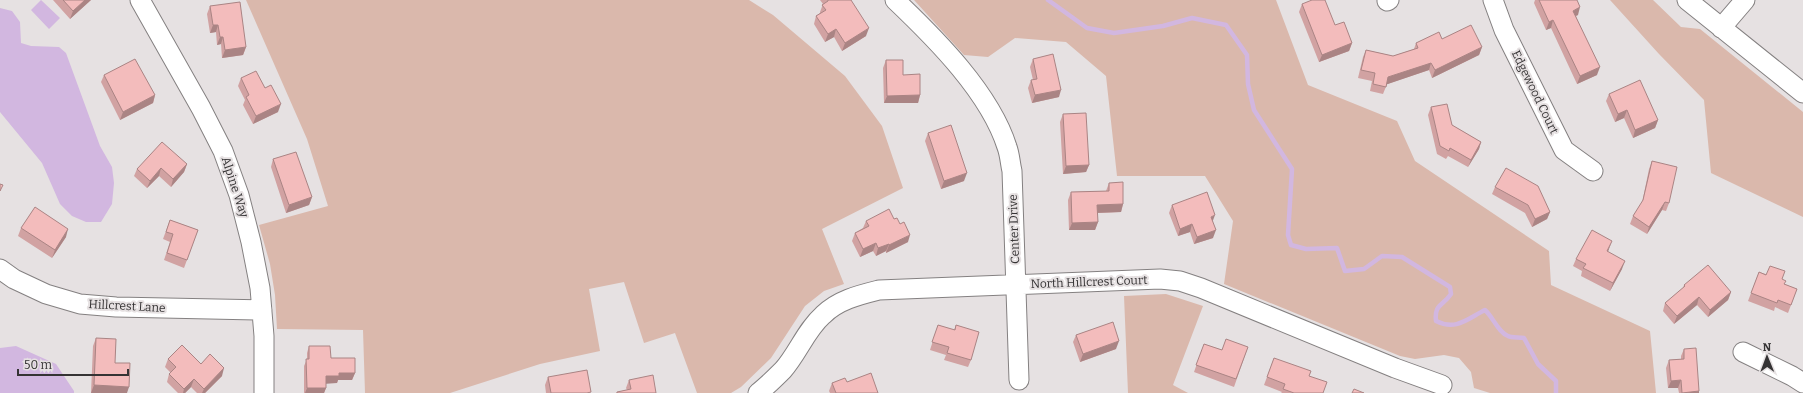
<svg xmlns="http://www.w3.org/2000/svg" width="1803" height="393" viewBox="0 0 1803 393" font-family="Bitter,serif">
<rect width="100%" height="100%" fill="#e6e1e2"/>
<path fill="#dab8ac" d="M246,0H749L773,15L845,76L882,126L903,188L822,229L844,284L824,291L805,306L771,358L741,387L731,393H697L675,333L644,343L624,282L589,289L600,351L540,364L450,393H365L363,330L277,329L275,295L270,264L259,225L328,206L307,139Z
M914,0H1276L1308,85L1397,121L1415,161L1549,251L1551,285L1650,331L1656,393H1490L1474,388L1471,372L1459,358L1444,355L1415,359L1400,356L1224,284L1233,221L1205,176H1117L1106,76L1066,42L1015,38L988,57L964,55Z
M1610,0H1653L1681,27L1700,29L1803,112V217L1711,173L1704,100L1659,54Z
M1166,294L1203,306L1173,385L1188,393H1128L1124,296Z"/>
<path fill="#d2b7e0" d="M41,0L60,18L49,29L31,10Z
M0,8L12,11L20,22L21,43L31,46L59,47L66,53L100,146L112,167L114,183L112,204L101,222H86L72,216L60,204L42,163L0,112Z
M16,346L56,364L74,391V393H0V348Z"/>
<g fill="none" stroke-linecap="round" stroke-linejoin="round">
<path stroke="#d2b7e0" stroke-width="4.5" d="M1048,0L1087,28L1114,33L1163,26L1192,18L1226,25L1247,55L1248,84L1254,110L1292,169L1288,235L1291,245L1306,249L1337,248L1345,271L1364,269L1382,256L1402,257L1450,287L1451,294C1443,306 1434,304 1436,321C1456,331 1467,319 1485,310C1493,317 1498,332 1508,336C1512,338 1519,337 1524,338L1538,364L1556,381V393"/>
<defs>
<path id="minor" d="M140,0L201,108L223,151L239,195L251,242L260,288L264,336V393
M895,0C936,39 990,93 1007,147C1010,155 1010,163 1012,171L1019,380
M1493,0L1504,30L1564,150L1593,171
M1687,0L1803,93
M1387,1L1389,0
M1721,28L1745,0
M0,269L14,279L46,294L80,304L116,307L262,310
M1743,352L1792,376L1803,383
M758,393C767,386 775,378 783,370C798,353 806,330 823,315C838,300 859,295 879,290L1160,279L1180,281L1201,288L1395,368L1442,385"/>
</defs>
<use href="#minor" stroke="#848081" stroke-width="21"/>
<use href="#minor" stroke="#fff" stroke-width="19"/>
</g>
<path fill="#d1a2a2" d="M53,0H91L70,19Z
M820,0H851L866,36L842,51L834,37L825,42L814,24L816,16L820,13V12L823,4Z
M1535,0H1577L1578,15L1576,16L1597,75L1577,84L1551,28L1546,30L1534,3Z
M1302,4L1335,25L1352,43L1349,51L1319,62L1299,12Z
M210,6L246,47L243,55L222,58L221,44L217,45L216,32L210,33L207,14Z
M1442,39L1482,47L1479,55L1432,78L1429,70L1387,84L1383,94L1370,91L1372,81L1358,78L1363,57L1366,50L1393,56L1414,49L1416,43Z
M1033,59L1059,97L1032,103L1028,88L1031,80H1033L1030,67Z
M886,60L903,75L920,95L918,103H884L883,68Z
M104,75L155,95L153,103L120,120L101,82Z
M241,78L265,88L278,112L253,124L243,105L245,100L238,86Z
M1609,94L1658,120L1655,128L1633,138L1624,118L1615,122L1606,101Z
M1431,107L1452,125L1481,142L1479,149L1468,167L1448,156L1446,159L1437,154L1428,115Z
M1063,114L1089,165L1086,172L1063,174L1060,122Z
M928,133L964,181L941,189L925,141Z
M273,159L312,197L309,205L286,213L271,167Z
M1652,161L1669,203L1666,211L1662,210L1647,234L1630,224L1633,216L1642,203L1649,169Z
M187,164L184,172L171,187L159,176L147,188L134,176L137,169Z
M1109,183L1123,204L1121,212L1097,213L1098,222L1095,230H1069L1068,200L1071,192L1106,191Z
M1495,187L1550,212L1547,219L1532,227L1525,213L1492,194Z
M1172,205L1213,221V238L1194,244L1190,232L1178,236L1169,213Z
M170,220L198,230L184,268L164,260L170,242L163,239Z
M866,221L908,242L886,253V251L876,256L873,251L860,257L852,241L855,233L863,228Z
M21,228L66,237L52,258L18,236Z
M1609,249L1608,252L1622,269L1610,291L1581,276L1582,271L1573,266L1576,259Z
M1759,272L1782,279L1784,284L1797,289L1788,313L1775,307L1774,311L1748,301Z
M1684,285L1731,292L1728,300L1708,317L1697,305L1674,324L1663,311L1665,303L1683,288Z
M938,325L954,330L956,325L971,360L968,367L944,360L946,355L930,350Z
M1076,335L1116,349L1080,362L1073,342Z
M96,338L115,363L127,393H91L93,346Z
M1204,344L1222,350L1248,347L1234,387L1194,372Z
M309,346L355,373L352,380H338L337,383H326V388L324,393H304V366L307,359V353Z
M1684,349L1699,393H1679L1678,388H1668L1666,368L1669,360L1681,359V356Z
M1274,358L1309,376L1323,393H1281L1282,392L1264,385Z
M168,359L201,364L222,376L205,393H197L191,387L185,393H178L167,382L169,374L171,373L165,367Z
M548,377L591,393H546L545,385Z
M629,380L656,393H616L617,392L627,390L626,388Z
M847,382L878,393H830L829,391L832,383Z"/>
<path fill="#aa8484" d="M85,0H91L70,19L73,11Z
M1580,7L1578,15L1570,18L1573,11Z
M1553,20L1551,28L1546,30L1549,22Z
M213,25H218L216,32L210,33Z
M869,28L866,36L842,51L845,43Z
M836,29L834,37L825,42L828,34Z
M220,37H223L221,44L217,45Z
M1352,43L1349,51L1319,62L1322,55Z
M246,47L243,55L222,58L225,50Z
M1482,47L1479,55L1432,78L1435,70Z
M1431,63L1429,70L1385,85L1388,77Z
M1600,67L1597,75L1577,84L1580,76Z
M1061,90L1059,97L1032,103L1035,95Z
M155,95L153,103L120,120L123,112Z
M920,95L918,103H884L887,96Z
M281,104L278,112L253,124L256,116Z
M1627,110L1624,118L1615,122L1618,114Z
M1658,120L1655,128L1633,138L1635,130Z
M1481,142L1479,149L1468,167L1471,160Z
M187,164L184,172L171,187L173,179Z
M1089,165L1086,172L1063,174L1066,166Z
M161,168L159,176L147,188L150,181Z
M967,173L964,181L941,189L944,181Z
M312,197L309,205L286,213L289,205Z
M1665,202L1662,210L1647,234L1649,227Z
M1123,204L1121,212L1094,213L1097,205Z
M1550,212L1547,219L1532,227L1535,219Z
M1215,215L1212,223L1211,217Z
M1098,222L1095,230H1069L1072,223Z
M1192,224L1190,232L1178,236L1180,229Z
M68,229L66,237L52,258L55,250Z
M1216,230L1213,238L1194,244L1197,237Z
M910,235L908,242L886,253L889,245Z
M1612,241L1609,249L1604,259L1607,251Z
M876,243L873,251L860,257L863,249Z
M889,244L886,251L876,256L878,248Z
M1625,261L1622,269L1610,291L1613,283Z
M1731,292L1728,300L1708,317L1710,310Z
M1699,297L1697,305L1674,324L1677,316Z
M1119,341L1116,349L1080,362L1083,354Z
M224,368L222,376L205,393H202L204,389Z
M339,373H355L352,380H338L337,383L323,384L326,376Z
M194,379L191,387L185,393H183L184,389Z
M1681,380L1678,388H1668L1671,381Z
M94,385L129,387L127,393H91Z
M307,388H326L324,393H305Z
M1699,391V393H1682Z"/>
<path fill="#f3bcbc" stroke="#aa8484" d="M63,0H85L73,11Z
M828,0H851L869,28L845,43L836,29L828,34L816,16L826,10L822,5L828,1Z
M1312,0H1325L1335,25L1344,22L1352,43L1322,55L1302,4Z
M1539,0H1577L1580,7L1573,11L1600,67L1580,76L1553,20L1549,22Z
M240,2L246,47L225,50L223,37H220L218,25H213L210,6Z
M1471,25L1482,47L1435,70L1431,63L1388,77L1386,87L1373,84L1375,73L1361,70L1366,50L1393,56L1418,48L1416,43L1439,32L1442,39Z
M1053,54L1061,90L1035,95L1031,80L1037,79L1033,59Z
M135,59L155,95L123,112L104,75Z
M886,60H903V75L920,74V95L887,96Z
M256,71L265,88L271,85L281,104L256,116L246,97L249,95L241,78Z
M1640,80L1658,120L1635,130L1627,110L1618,114L1609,94Z
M1447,104L1452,125L1481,142L1471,160L1450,148L1449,151L1440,146L1431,107Z
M1086,113L1089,165L1066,166L1063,114Z
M951,125L967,173L944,181L928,133Z
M162,142L187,164L173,179L161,168L150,181L137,169Z
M296,152L312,197L289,205L273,159Z
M1652,161L1677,167L1669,203L1665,202L1649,227L1633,216L1643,200Z
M1506,168L1538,186L1550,212L1535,219L1528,205L1495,187Z
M1123,182V204L1097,205L1098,222L1072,223L1071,192L1109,191V183Z
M0,184L3,185L0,191Z
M1207,192L1215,215L1211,217L1216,230L1197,237L1192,224L1180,229L1172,205Z
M35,207L68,229L55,250L21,228Z
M889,209L894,219L897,218L900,224L904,222L910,235L889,245V244L878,248L876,243L863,249L855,233L869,226L866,221Z
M170,220L198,230L187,260L167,253L173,234L166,232Z
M1592,230L1612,241L1607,251L1625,261L1613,283L1583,268L1586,264L1576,259Z
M1708,265L1731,292L1710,310L1699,297L1677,316L1665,303L1685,286L1684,285Z
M1770,266L1785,271L1782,279L1786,281L1784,284L1797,289L1791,305L1778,300L1777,303L1751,293L1759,272L1766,275Z
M1113,322L1119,341L1083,354L1076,335Z
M938,325L955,330L956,325L979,332L971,360L947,353L949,347L932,342Z
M96,338L116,339L115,363H130L129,387L94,385Z
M1226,339L1248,347L1236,379L1196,365L1204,344L1222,350Z
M182,345L201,364L210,354L224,368L204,389L194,379L184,389L169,374L176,367L168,359Z
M309,346H330L331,358H355V373H339V376H326V388H307L306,359H309Z
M1696,348L1699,391L1682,393L1681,380L1671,381L1669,360L1684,359V349Z
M1274,358L1311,371L1309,376L1327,382L1323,393H1294L1283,389L1285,384L1267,377Z
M587,370L591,392L587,393H551L548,377Z
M871,373L878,393H836L832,383L845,378L847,382Z
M653,375L656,393H617V392L631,389L629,380Z
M1354,389L1364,393H1352Z"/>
<g text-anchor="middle" stroke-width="4" stroke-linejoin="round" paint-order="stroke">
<g font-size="12" fill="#353334" stroke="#e6e1e2">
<text transform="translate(1535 92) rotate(64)" y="4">Edgewood Court</text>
<text transform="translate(235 187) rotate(72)" y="4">Alpine Way</text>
<text transform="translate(1014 229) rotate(-92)" y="4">Center Drive</text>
<text transform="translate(1089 282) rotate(-2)" y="4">North Hillcrest Court</text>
<text transform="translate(127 306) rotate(3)" y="4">Hillcrest Lane</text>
</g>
</g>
<g transform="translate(1767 357) rotate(359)" stroke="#e6e1e2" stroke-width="3" paint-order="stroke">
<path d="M0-3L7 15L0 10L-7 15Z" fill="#353334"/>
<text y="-6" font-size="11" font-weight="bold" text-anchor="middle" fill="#353334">N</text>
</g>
<path d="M18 369v6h110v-6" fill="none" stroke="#353334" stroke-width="2"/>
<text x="24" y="369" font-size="12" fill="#353334" stroke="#e6e1e2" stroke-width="3" paint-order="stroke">50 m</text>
</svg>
